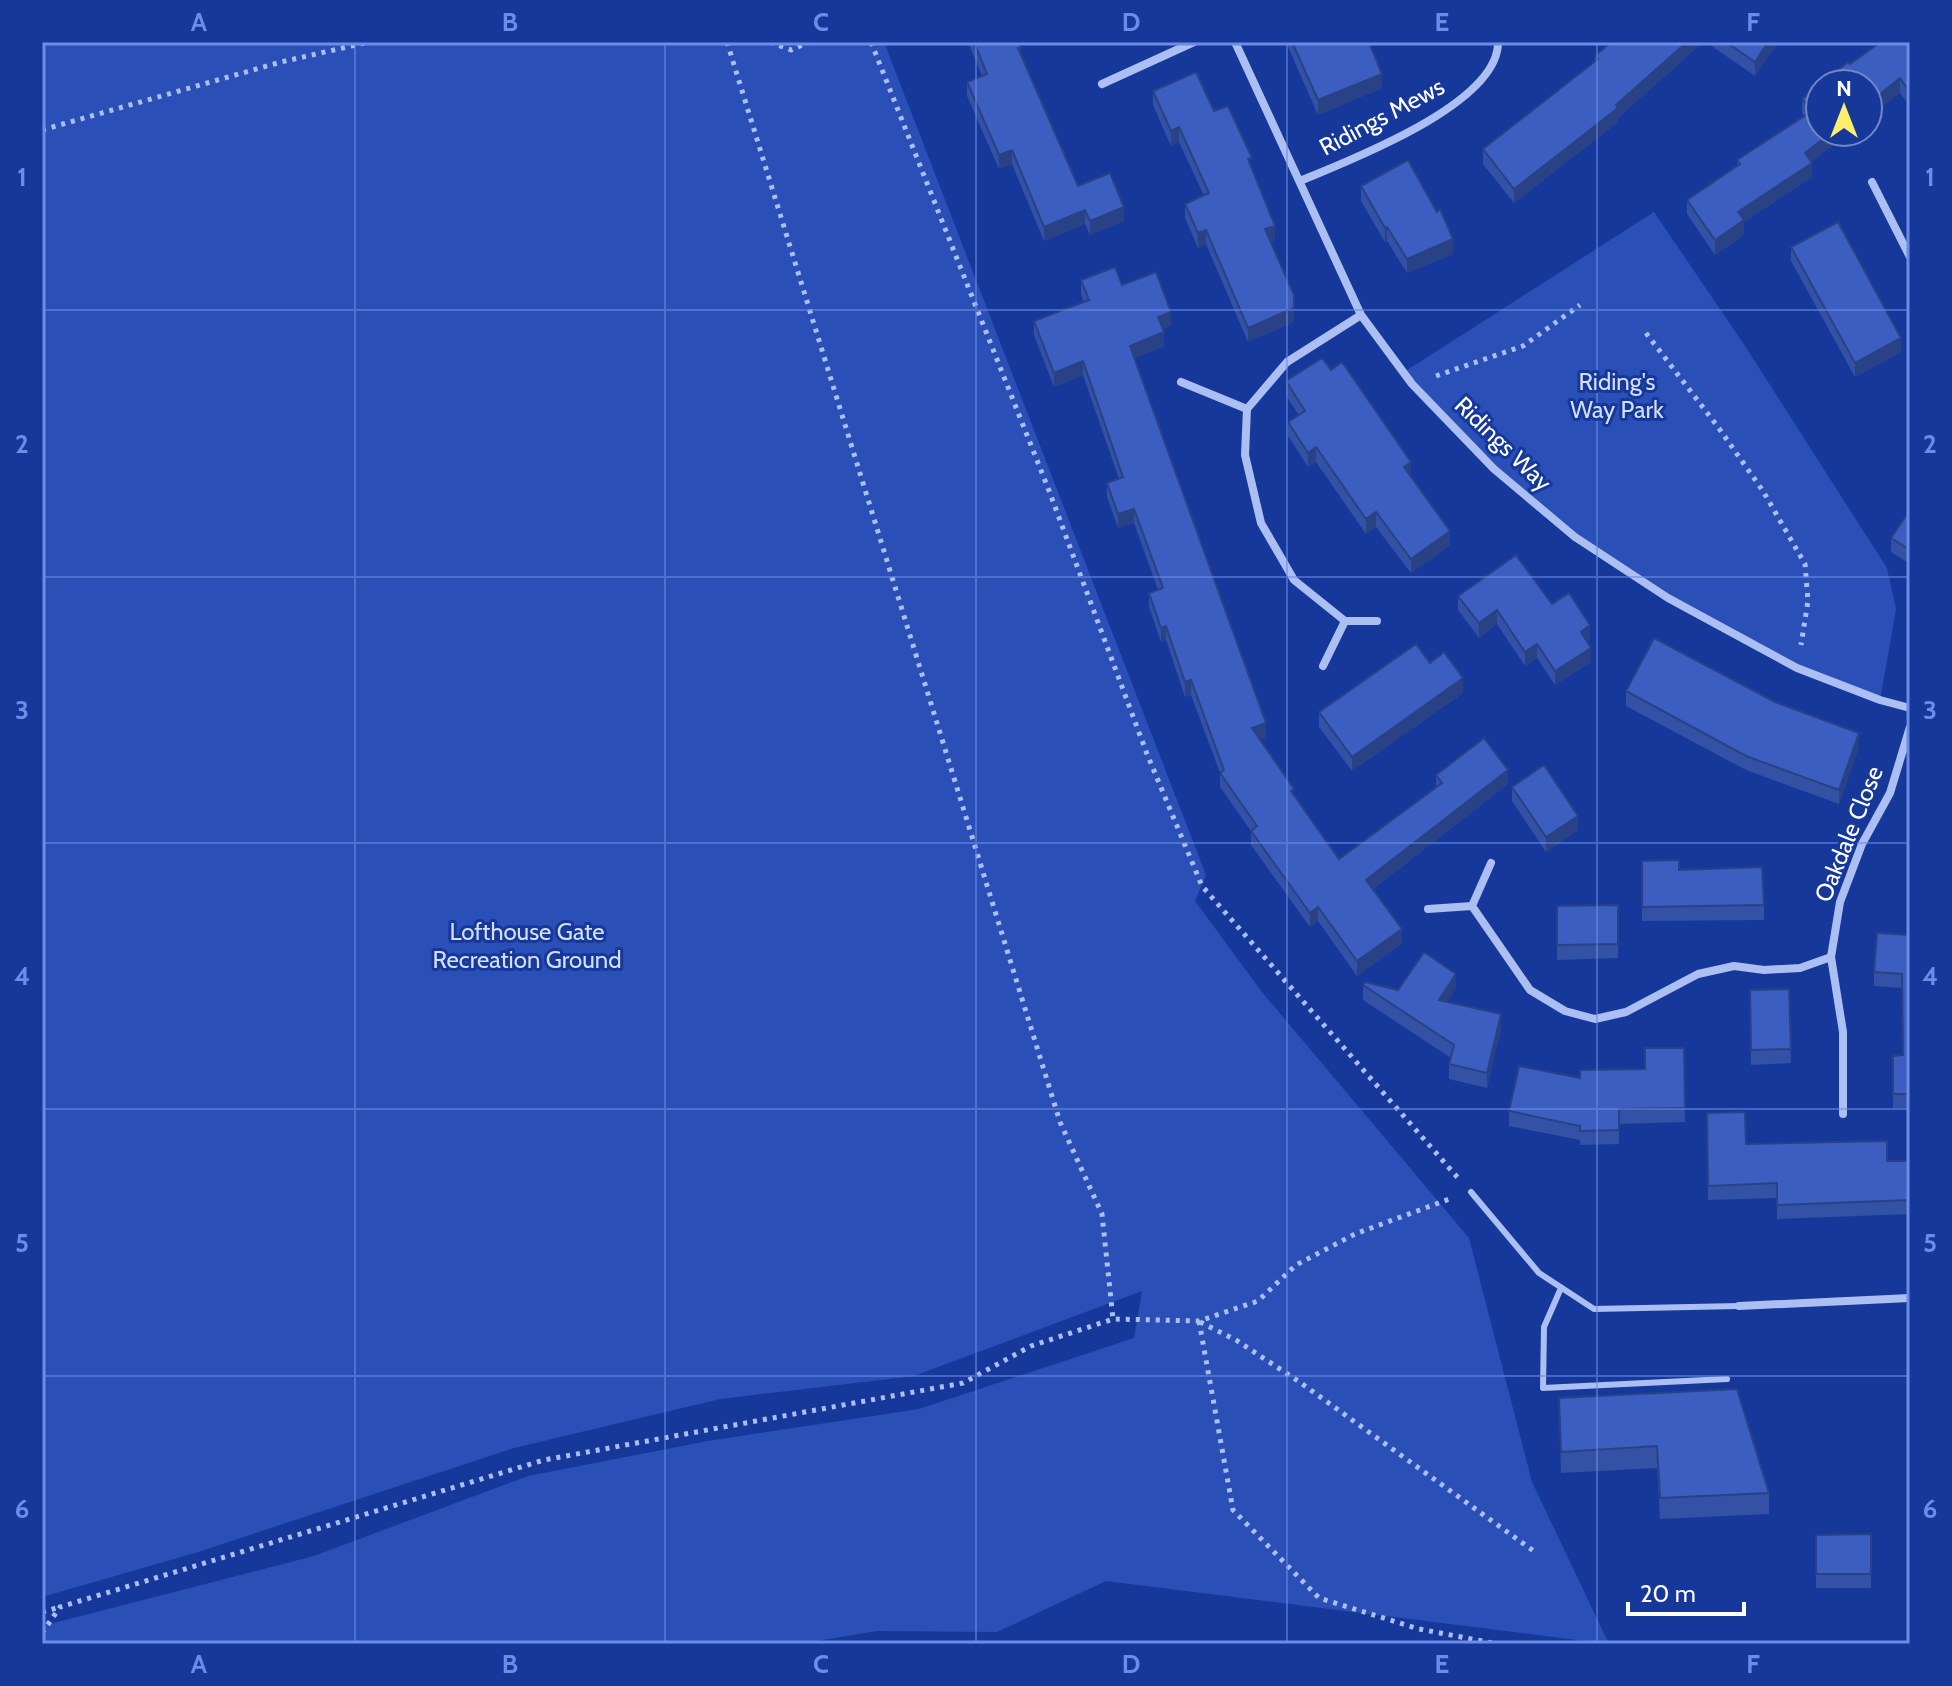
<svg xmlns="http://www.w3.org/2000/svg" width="1952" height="1686" viewBox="0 0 1952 1686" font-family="Cabin,sans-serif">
<rect width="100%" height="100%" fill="#16389b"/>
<path fill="#2a50b8" d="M42,42H884L1206,875L1195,901L1262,992L1469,1238L1532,1482L1609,1644L1106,1581L997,1632L877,1631L798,1644H42V1626L314,1556L528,1476L708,1441L919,1409L1134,1338L1142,1291L914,1376L720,1399L514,1448L195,1553L42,1597Z
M1654,212L1745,346L1887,568L1896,609L1880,700L1797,668L1668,598L1575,537L1494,469L1404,372Z"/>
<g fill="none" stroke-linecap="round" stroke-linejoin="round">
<path stroke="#acbff2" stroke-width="5" stroke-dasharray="4 6" stroke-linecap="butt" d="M727,42L1060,1122L1102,1214L1113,1319
M770,42L791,50L809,42
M871,42L1048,488L1147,754L1202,886L1458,1178
M42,130L281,62L369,42
M1646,333L1718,427L1763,491L1805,564L1808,601L1801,645
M1436,376L1523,346L1580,305
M1199,1321L1233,1510L1319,1598L1419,1629L1498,1644
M1200,1322L1236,1340L1301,1383L1535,1552
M42,1612L60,1607
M42,1633L60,1607L544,1460L963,1383L1031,1346L1113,1319L1199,1321L1258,1301L1296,1265L1355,1234L1452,1198"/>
<path stroke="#acbff2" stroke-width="6" d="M1471,1192L1539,1273L1594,1309L1739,1306
M1561,1288L1544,1327L1543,1388L1727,1379"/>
<path stroke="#acbff2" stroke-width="8" d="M1235,42L1361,315L1412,384L1494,469L1575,537L1668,598L1797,668L1880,700L1910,708
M1102,84L1194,42
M1300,181C1350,160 1499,104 1498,42
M1872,182L1910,257
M1181,382L1247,409
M1345,621L1294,580L1261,523L1245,455L1247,409L1287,362L1361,315
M1323,666L1345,621H1377
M1472,906L1530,990L1565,1011L1595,1019L1626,1012L1698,974L1734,966L1764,970L1800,968L1831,957L1840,902L1862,844L1890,793L1910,727
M1428,909L1472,906L1491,863
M1831,957L1843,1032V1114
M1739,1306L1910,1298"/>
</g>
<path fill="#3351a5" d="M968,42H1020L1021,57L1078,186L1124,221L1090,235L1085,224L1044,241L1012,164L999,169L967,96V82L982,76Z
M1286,42H1369L1382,88L1318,115Z
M1611,42H1703L1618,118V122L1514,203L1483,164V149L1595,62V56Z
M1706,42H1778L1755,76Z
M1910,42V99L1906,101L1900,93L1850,64Z
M1820,84V132H1850L1811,162L1812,177L1744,222V235L1715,255L1687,214V200L1737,166V160L1804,116L1802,113V99Z
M1153,91L1214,111L1252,168L1275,240L1271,242L1294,322L1248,342L1206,244L1198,248L1185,218V204L1204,196L1179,142L1171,146L1153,105Z
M1361,186L1453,254L1407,273L1387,241L1385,242L1361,201Z
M1791,247L1901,352L1855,377L1791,261Z
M1081,280L1122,285L1171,326L1163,329L1164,346L1135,358L1266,738L1260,740L1294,796L1339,859L1436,788V775L1508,784L1373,889L1402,943L1357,976L1318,921L1310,927L1251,845V831L1220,787V773L1191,695L1185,697L1166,640L1161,642L1149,607V593L1158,590L1134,523L1118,528L1107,497V483L1119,479L1083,375L1054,387L1034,335V321L1084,302L1081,294Z
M1331,370L1411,477L1450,545L1411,573L1376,527L1366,534L1316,462L1308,467L1288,436V422L1299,415L1286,396V381Z
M1910,510V564L1891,552V538Z
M1458,596L1552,604L1590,639L1587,642L1591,662L1555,685L1537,658L1525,666L1497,624L1479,638L1458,610Z
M1430,663L1463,693L1352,771L1319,727V712Z
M1626,691L1859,747L1839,804L1746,770L1626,706Z
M1512,787L1578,830L1546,852L1512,801Z
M1642,861L1679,870L1764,905V920L1642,921Z
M1618,905V958L1557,960V906Z
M1910,935V1108H1893V1056L1903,1055L1902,988L1874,986V972Z
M1363,985L1398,990L1456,988L1447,1002L1501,1029L1487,1088L1449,1079V1064L1451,1058L1363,1000Z
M1789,989L1791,1063L1751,1065L1750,990Z
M1684,1048L1685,1122L1619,1124V1144L1580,1145V1140L1509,1126V1111L1580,1078L1645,1069Z
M1707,1113L1746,1144L1887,1161H1910V1214L1777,1219V1198L1708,1200Z
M1559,1398L1769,1493V1514L1660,1519L1657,1468L1561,1473Z
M1871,1534V1588H1816V1535Z"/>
<path fill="#294286" d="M1687,42H1703L1618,118V122L1514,203V189L1616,105Z
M1768,42H1778L1755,76V62Z
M1382,74V88L1318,115V100Z
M1900,78V93L1868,118V104Z
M1910,84V99L1906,101V87Z
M1179,127V142L1171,146V131Z
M1832,132H1850L1805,167L1812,163V177L1744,222V235L1715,255V240L1738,212L1805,153Z
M1012,150V164L999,169V155Z
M1124,207V221L1090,235V221Z
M1085,210V224L1044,241V227Z
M1275,226V240L1265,244V229Z
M1387,227V241L1385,242V228Z
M1206,230V244L1198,248V233Z
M1453,239V254L1407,273V259Z
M1294,308V322L1248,342V328Z
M1171,312V326L1158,331V317Z
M1164,332V346L1130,360V346Z
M1901,338V352L1855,377V363Z
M1083,361V375L1054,387V373Z
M1316,447V462L1308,467V453Z
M1411,462V477L1404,467Z
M1134,509V523L1118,528V514Z
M1376,512V527L1366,534V519Z
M1450,531V545L1411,573V559Z
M1497,610V624L1479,638V623Z
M1590,625V639L1581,646V632Z
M1166,626V640L1161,642V628Z
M1537,644V658L1525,666V652Z
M1591,648V662L1555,685V671Z
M1463,678V693L1352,771V757Z
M1191,680V695L1185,697V682Z
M1266,723V738L1252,743V728Z
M1859,733V747L1839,804V790Z
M1508,770V784L1366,894V880Z
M1578,816V830L1546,852V837Z
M1318,907V921L1310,927V913Z
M1402,929V943L1357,976V961Z
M1456,974V988L1439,1014V1000Z
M1501,1014V1029L1487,1088V1073Z"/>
<path fill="#3b5ec0" stroke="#294286" stroke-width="2" d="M974,42H1020L1021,47L1018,48L1078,186L1110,173L1124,207L1090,221L1085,210L1044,227L1012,150L999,155L967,82L987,74Z
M1292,42H1369L1382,74L1318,100Z
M1611,42H1687L1616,105L1618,108L1514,189L1483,149L1598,59L1595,56Z
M1726,42H1768L1755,62Z
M1881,42H1910V84L1906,87L1900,78L1868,104V84H1820L1848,62L1850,64Z
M1196,72L1214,111L1228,106L1252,158L1248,159L1275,226L1265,229L1294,295V308L1248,328L1206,230L1198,233L1185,204L1209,193L1179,127L1171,131L1153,91Z
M1820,84V132H1832L1805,153L1812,163L1738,212L1744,220L1715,240L1687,200L1740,164L1737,160L1812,111L1802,99Z
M1408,160L1437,212L1440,209L1453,239L1407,259L1387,227L1385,228L1361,186Z
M1838,222L1901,338L1855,363L1791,247Z
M1115,267L1122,285L1156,272L1171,312L1158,317L1164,332L1130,346L1266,723L1252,728L1294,789L1291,791L1339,859L1442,783L1436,775L1484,738L1508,770L1366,880L1402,929L1357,961L1318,907L1310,913L1251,831L1257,826L1220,773L1224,770L1191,680L1185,682L1166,626L1161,628L1149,593L1163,588L1134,509L1118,514L1107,483L1123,477L1083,361L1054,373L1034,321L1089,300L1081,280Z
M1322,358L1331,370L1342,362L1411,462L1404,467L1450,531L1411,559L1376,512L1366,519L1316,447L1308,453L1288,422L1305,411L1286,381Z
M1910,510V550L1891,538Z
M1516,555L1552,604L1569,593L1590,625L1581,632L1591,648L1555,671L1537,644L1525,652L1497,610L1479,623L1458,596Z
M1654,638L1775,702L1859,733L1839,790L1746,756L1626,691Z
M1416,644L1430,663L1444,652L1463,678L1352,757L1319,712Z
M1544,765L1578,816L1546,837L1512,787Z
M1679,860V870L1762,867L1764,905L1642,907V861Z
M1618,905V944L1557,945V906Z
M1877,933L1910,935V1094H1893V1056L1903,1055L1902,974L1874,972Z
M1424,952L1456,974L1439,1000L1501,1014L1487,1073L1449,1064L1454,1045L1363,985L1365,982L1398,990Z
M1789,989L1791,1049L1751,1050L1750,990Z
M1645,1048H1684L1685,1108L1619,1109V1130L1580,1131V1126L1509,1111L1519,1066L1580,1078V1070L1645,1069Z
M1745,1112L1746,1144L1887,1141V1161H1910V1200L1777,1205V1183L1708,1186L1707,1113Z
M1737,1389L1769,1493L1660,1498L1657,1446L1561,1452L1559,1398Z
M1871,1534V1574H1816V1535Z"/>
<path fill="none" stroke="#6c8ce6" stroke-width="2" stroke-opacity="0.55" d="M355,42V1644M665,42V1644M976,42V1644M1287,42V1644M1597,42V1644M42,310H1910M42,577H1910M42,843H1910M42,1109H1910M42,1376H1910"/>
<g text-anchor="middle" stroke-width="6" stroke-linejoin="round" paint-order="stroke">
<g font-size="24" fill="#fff" stroke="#16389b">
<text transform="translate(1382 117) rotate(-28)" y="8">Ridings Mews</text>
<text transform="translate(1503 444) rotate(44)" y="8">Ridings Way</text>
<text transform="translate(1849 834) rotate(-68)" y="8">Oakdale Close</text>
</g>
<g font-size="24" fill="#d3dffc" stroke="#16389b">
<text x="1617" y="390">Riding's<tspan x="1617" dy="28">Way Park</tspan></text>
<text x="527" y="940">Lofthouse Gate<tspan x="527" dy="28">Recreation Ground</tspan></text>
</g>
</g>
<rect width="1952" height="1686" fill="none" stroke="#16389b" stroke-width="88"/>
<g transform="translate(1844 108)"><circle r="38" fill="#16389b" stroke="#7388c3" stroke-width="2"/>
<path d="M0-6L14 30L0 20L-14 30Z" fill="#ffef6d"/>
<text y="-12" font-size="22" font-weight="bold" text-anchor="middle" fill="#ffffff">N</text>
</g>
<path d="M1628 1602v12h116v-12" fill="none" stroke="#ffffff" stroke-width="4"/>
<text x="1640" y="1602" font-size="24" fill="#ffffff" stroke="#16389b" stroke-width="6" paint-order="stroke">20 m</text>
<rect x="44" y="44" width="1864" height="1598" fill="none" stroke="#6c8ce6" stroke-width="3"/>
<g font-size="26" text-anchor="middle" font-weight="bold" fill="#6c8ce6">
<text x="199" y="31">A</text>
<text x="510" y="31">B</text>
<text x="821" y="31">C</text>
<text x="1131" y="31">D</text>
<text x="1442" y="31">E</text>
<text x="1753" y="31">F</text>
<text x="22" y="186">1</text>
<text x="1930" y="186">1</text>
<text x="22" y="453">2</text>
<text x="1930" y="453">2</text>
<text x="22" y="719">3</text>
<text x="1930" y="719">3</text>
<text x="22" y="985">4</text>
<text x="1930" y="985">4</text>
<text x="22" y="1252">5</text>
<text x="1930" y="1252">5</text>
<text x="22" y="1518">6</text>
<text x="1930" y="1518">6</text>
<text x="199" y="1673">A</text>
<text x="510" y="1673">B</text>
<text x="821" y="1673">C</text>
<text x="1131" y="1673">D</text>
<text x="1442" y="1673">E</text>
<text x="1753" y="1673">F</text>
</g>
</svg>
